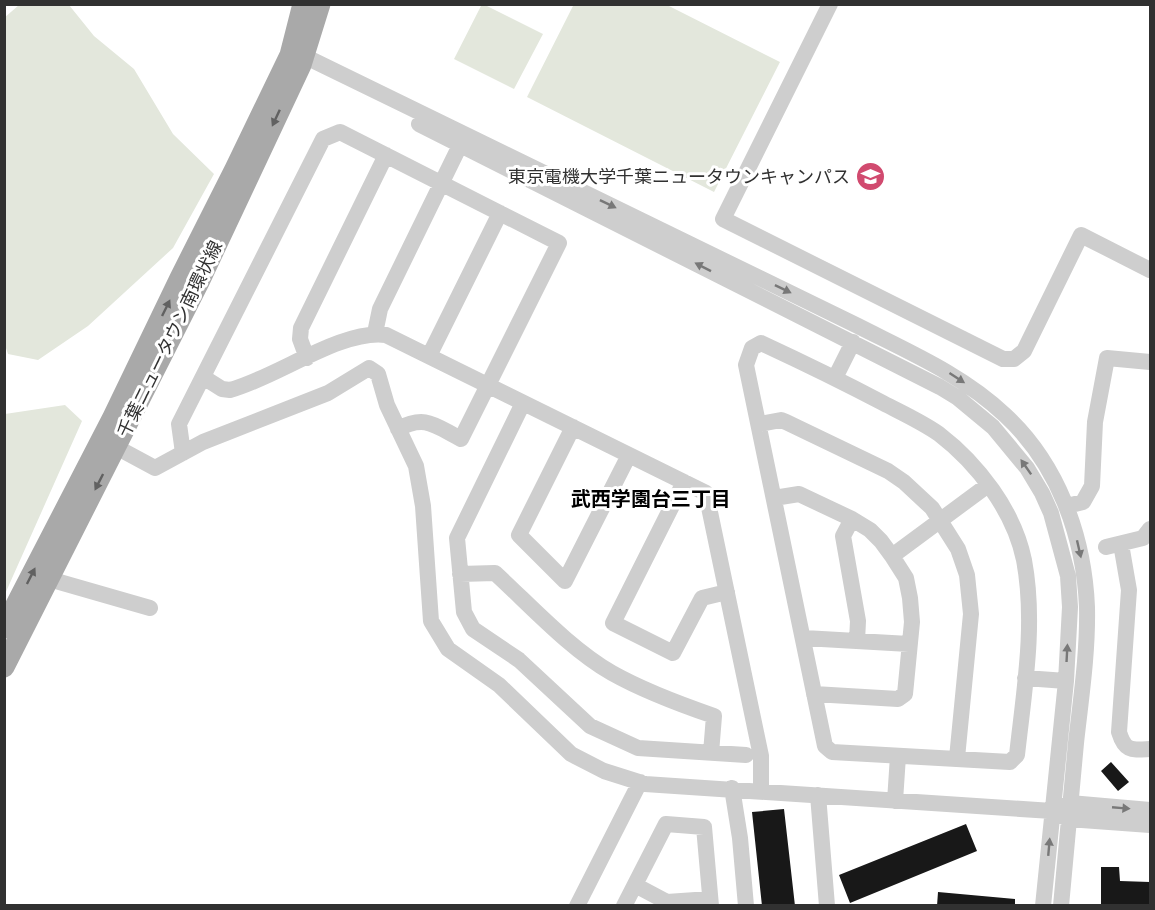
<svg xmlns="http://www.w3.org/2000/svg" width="1155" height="910" viewBox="0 0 1155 910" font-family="'Space Grotesk','Noto Sans JP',sans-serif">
<rect width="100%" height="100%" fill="#fff"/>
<path fill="#e3e7dc" d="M482,4L485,5L543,34L514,89L454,59Z
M574,4L667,5L780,62L714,192L527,97Z
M19,5H69L94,36L134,69L173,134L214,174L173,248L88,326L38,360L8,354L5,345L4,18Z
M65,405L82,421L5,594V414Z"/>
<path fill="#181818" d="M1111,762L1129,782L1118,791L1101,771Z
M784,809L795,906H762L752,812Z
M966,824L977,851L850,903L839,875Z
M1101,867H1119L1120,881L1150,882V906H1101Z
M938,892L1015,899V906H937Z"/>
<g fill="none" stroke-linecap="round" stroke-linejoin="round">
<path stroke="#cecece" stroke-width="16" d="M830,4L723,219L1003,359H1014L1024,351L1081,235L1150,270
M293,55L304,56L858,326C909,352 963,375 1005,415C1058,464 1084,536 1087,607C1088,652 1081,698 1076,743C1071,797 1066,851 1061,906
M419,124L940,387L958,398L993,427L1027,468L1042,493L1051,513L1068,576L1070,607L1066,681L1043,906
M375,333L380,309L465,135
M761,343C802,362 843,382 883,403C902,413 922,422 939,434C978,464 1014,511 1024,560C1036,624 1024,691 1017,755L1010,762L832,752L825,746L746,365L752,348Z
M429,356L500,213
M307,358L300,339L301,328L386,155
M203,377L222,389L230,390C276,378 341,329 386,335L706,493L761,756V790
M835,378L853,342
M523,403L457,538L464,612L473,629L519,660L590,726L638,748L746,755
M760,424L781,420L786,422L888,471L904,482L932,508L958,549L967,575L971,614L957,758
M573,427L519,535L565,581L629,455
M116,447L155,468L203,442L328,393L369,368L378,374L387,405L416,466L423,506L431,621L448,649L499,685L571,754L604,771L645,784L1052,811L1068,819L1150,825
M183,453L179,424L323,139L340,132L559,243L461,439C435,426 426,414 398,429
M684,482L613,623L673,653L702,598L727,592
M774,498L799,494L852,519L870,530L881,541L892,556L906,578L910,598L912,622L905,694L898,699L814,694
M1067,506L1083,502L1092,486L1095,422L1107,358L1150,362
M852,519L843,536L858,621L857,641
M1121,544L1129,590L1119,732C1125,752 1132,750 1150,749
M1106,547L1143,538L1150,529
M892,556L988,485
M460,574L495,573C530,605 570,649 612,673C644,691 679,704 714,716L711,753
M49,579L150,608
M804,638L909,644
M1025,678L1066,681
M732,788L740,838L746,906
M818,795L827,906
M895,801L898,756
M1061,807L1070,803L1150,810
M635,885L667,902L710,899
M577,906L640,782
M624,906L666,824L704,827L711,906"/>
<path stroke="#a9a9a9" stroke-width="21" d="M4,628L113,417L180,278L235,169L290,55L303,4
M4,667L199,282L301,65L320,4"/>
</g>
<defs><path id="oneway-solid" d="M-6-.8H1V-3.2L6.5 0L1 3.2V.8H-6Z" transform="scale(1.5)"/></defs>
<g fill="#616161">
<use href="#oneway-solid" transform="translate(276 118) rotate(115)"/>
<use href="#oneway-solid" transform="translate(166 308) rotate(-64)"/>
<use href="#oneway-solid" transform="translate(99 482) rotate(117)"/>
<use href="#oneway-solid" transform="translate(31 576) rotate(-63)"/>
</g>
<g fill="#787878">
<use href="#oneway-solid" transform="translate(608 204) rotate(26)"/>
<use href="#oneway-solid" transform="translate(703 267) rotate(-153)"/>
<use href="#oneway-solid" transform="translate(783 289) rotate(26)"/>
<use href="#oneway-solid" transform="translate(957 378) rotate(33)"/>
<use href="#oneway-solid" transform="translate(1026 467) rotate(-125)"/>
<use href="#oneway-solid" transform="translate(1079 549) rotate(77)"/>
<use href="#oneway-solid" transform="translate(1067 653) rotate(-87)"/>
<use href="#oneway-solid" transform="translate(1121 808) rotate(5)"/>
<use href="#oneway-solid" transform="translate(1049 847) rotate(-85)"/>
</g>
<defs>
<symbol id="university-disc" viewBox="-11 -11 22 22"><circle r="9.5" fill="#d14a6f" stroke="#fff"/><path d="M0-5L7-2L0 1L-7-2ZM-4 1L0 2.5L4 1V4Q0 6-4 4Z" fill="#fff"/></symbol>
</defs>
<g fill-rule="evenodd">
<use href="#university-disc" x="854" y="160" width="33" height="33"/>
</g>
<g text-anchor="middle" stroke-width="6" stroke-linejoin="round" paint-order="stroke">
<g font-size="18" fill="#313131" stroke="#fff" text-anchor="end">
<text x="850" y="183">東京電機大学千葉ニュータウンキャンパス</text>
</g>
<g font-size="18" fill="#313131" stroke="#fff">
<text transform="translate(170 339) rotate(-64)" y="6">千葉ニュータウン南環状線</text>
</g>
<g font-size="20" font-weight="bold" fill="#000" stroke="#fff">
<text x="651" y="506">武西学園台三丁目</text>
</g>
</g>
<rect width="1155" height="910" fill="none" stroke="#313131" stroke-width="12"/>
</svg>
